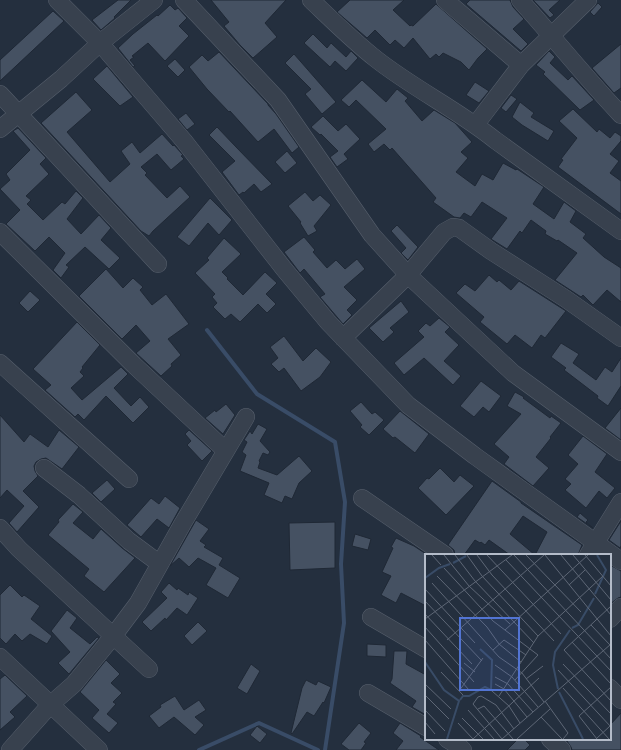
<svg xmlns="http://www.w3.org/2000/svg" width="621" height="750" viewBox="0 0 621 750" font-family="'DejaVu Sans',sans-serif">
<rect width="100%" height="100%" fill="#242f3e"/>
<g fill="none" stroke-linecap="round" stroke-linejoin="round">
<path stroke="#394c67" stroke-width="4" d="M207,330L257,394L335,442L345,502L341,564L344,623L325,750
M199,750L259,723L318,750"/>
</g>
<path fill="#455162" stroke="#1f2835" d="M118,0H131L114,17L115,18L101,30L92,20Z
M211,0H286L265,23L277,37L253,58L240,45L224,26L229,22Z
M350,0H404L393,10L410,26L411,25L413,26L436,4L487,49L478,58L469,70L461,62L443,53L439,57L436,54L430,59L413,38L404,48L395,40L390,45L375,30L367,38L337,12Z
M470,0H510L513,7L524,19L513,29L528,44L521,51L466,4Z
M533,0H560L549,10L554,15L550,18Z
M598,3L602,7L594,16L590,12Z
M170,5L175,10L178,8L187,18L179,26L189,36L165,61L148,43L132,56L134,57L130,60L135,66L133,67L118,48L133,34L157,15L158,16Z
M53,11L64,21L0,81V60Z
M313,34L327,48L331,43L346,57L351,51L358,58L346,71L335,61L330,67L304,43Z
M621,44V88L614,93L592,68Z
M549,51L555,57L550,63L568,80L572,76L594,100L580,110L543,74L545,72L536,65Z
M219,52L268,104V105L276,114L299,147L292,153L274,129L258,142L230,111L229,112L207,89L189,67L202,55L208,61Z
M294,54L336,102L322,114L305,94L311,89L285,63Z
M175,59L185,70L178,77L167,66Z
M107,66L133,97L120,106L93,79Z
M362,80L386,102L397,89L408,98L405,101L422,121L434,110L455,123L472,142L461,152L468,158L456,172L475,186L482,174L493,180L503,163L516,170L517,169L544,187L533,204L554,219L564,202L576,211L570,222L586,234L583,238L604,257L621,268V302L607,290L593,305L583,295L581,297L555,280L577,253L558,240L557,241L545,234L546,231L531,220L522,233L520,231L507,249L491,239L507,218L482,202L471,217L464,213L460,218L454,217L433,202L436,198L392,148L390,150L384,144L374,152L368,144L386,129L356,100L349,107L341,100Z
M475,82L489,91L479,103L466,95Z
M76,92L92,110L67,132L110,182L130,164L121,151L132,142L140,153L162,134L173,146L174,145L183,155L181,156L184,159L171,170L157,154L141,167L147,173L145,175L167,198L180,186L190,197L153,231L149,236L141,231L41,123Z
M511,95L517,99L506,112L501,108Z
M520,102L534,113L531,117L554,131L548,141L522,125L512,117Z
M573,109L597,132L599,129L610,138L615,132L621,136V141L610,154L619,161L610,173L621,181V214L558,167L563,160L561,159L577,138L559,121Z
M186,113L195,124L187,130L178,119Z
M323,116L338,131L346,124L360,139L344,154L348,159L337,167L330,157L338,151L321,134L320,135L311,127Z
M217,127L236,147L272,184L261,192L254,184L244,193L243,192L239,195L222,172L235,161L209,135Z
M18,128L46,158L40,164L49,174L26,196L31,200L27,204L43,220L62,202L65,204L76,191L83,198L67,219L81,234L99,215L111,228L101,240L120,258L109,269L85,247L66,265L69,267L61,278L53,270L65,253L49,237L35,251L6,224L20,210L0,189L10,180L6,174L30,150L13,131Z
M287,151L297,163L285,173L275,162Z
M305,192L313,201L320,195L331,205L314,226L317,231L308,236L300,223L301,222L288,206Z
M210,198L232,220L219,235L208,223L189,246L177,237Z
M397,225L418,247L408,260L401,253L406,248L391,231Z
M304,237L315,250L313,252L327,268L336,260L345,269L357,259L365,269L344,287L357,300L347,310L352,315L343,324L320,297L325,294L304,269L300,273L284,252Z
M224,238L241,254L222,272L228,278L227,279L243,295L265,272L277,283L266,294L276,304L267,313L258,304L240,322L231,314L225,319L213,307L217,303L212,297L215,294L195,273L209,260L207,258Z
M106,269L123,288L133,278L143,287L140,290L152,305L166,294L189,324L168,339L181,355L171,364L172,366L161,376L136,353L150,341L136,325L122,339L79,296Z
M489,275L497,282L499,280L511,290L519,281L566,311L545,338L541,335L532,348L515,335L507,344L480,322L484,317L456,293L465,284L475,291Z
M30,291L40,300L28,312L19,303Z
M401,301L409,312L390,328L394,332L383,342L369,328Z
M439,318L450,327L445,332L459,345L444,361L461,376L453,385L424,358L404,375L394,363L424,337L418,331L426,323L430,326Z
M77,322L100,345L82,367L83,368L80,372L84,376L71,388L82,400L121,367L128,374L114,388L131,406L140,397L149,407L133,423L106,396L84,420L78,414L75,417L45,390L51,385L33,369Z
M284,336L303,361L316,348L331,362L320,377L301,391L284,368L279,372L271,364L278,358L270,347Z
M561,343L579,354L573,363L596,380L605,367L612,372L621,358V386L608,406L597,398L598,396L564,370L566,368L551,357Z
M481,381L501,396L489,412L483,407L474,417L460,406Z
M515,392L524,397L523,398L550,418L551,416L561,423L550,437L551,438L536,457L549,468L533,486L504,464L509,457L494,444L521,414L507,406Z
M361,402L372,414L375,412L384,420L369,435L360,427L362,425L350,411Z
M226,404L235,415L223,434L205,418L215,410L216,412Z
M621,408V440L605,428Z
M400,411L429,434L415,453L395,437L393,438L383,429Z
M0,415L24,442L30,434L48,447L59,430L79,447L62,469L46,458L41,459L36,462L34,466L35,471L38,476L23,491L39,507L17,532L9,523L24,506L7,490L0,498Z
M258,424L267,429L260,441L270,452L268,455L263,453L259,461L260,462L258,468L277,475L299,456L312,471L299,483L292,499L285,496L282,503L264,495L269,483L240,471L246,455L242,452L247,442L244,440L250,431L252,434Z
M189,430L212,451L202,461L187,445L191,441L185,434Z
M583,436L607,454L595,472L615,488L607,498L599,491L586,508L565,490L571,484L565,479L578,464L568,455Z
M440,468L454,482L460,475L474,486L446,515L418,488L427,478L429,479Z
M107,480L115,489L101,502L92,493Z
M492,481L521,502V503L582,545L578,555H535L547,532L523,516L510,534L535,555H510L489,540L485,545L481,542L480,543L475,540L464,555H455L454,550L448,545Z
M165,496L180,508L169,528L157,519L141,537L127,525L151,498L159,504Z
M73,504L83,512L73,523L93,539L101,529L122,548L135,558L104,592L84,576L89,569L48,535L59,522L58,520Z
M580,513L588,520L586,522L593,528L577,517Z
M196,520L209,529L200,541L206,545L204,547L223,558L219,565L240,578L228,598L206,585L216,568L198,558L189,567L179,558L170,566Z
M621,521V546L620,548L609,540Z
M335,522V568L290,570L289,523Z
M355,534L371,539L368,550L352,546Z
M396,538L414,546L426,554V606L401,593L396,603L381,595L391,576L382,572L393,548L391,547Z
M610,565L621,571V597L618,598L610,604Z
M169,583L177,590L178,588L188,595L189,592L198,598L187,615L177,608L166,620L165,618L151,631L142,622L167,598L161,592Z
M10,585L22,597L24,595L40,606L31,619L52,636L47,644L30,634L22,641L15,634L6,644L0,638V595Z
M67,610L77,618L70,628L90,644L97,637L99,638L69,674L58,663L70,652L51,631Z
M198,622L207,631L192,645L184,636Z
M367,644L386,645V657L367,656Z
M394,651H407L406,664L426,675V715L412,707L416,701L390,683L392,679Z
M106,660L120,674L111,683L122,693L113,702L116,704L107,714L118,723L109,733L92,718L99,710L80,692Z
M251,664L260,671L247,694L237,688Z
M5,675L27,696L10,712L15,717L0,730V679Z
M306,680L316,685L318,681L331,687L324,703L323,702L314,716L307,712L292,734L291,733L302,688Z
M175,696L184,710L199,700L206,710L195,717L204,725L195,735L174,717L159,728L149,716L161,707L160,705Z
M621,713V750H572L571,747L567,741L569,739H610V725Z
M359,723L371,733L364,742L366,743L361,750H349L341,744Z
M400,723L421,736L420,737L439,750H396L403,741L393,733Z
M257,726L267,734L260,743L250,735Z
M518,739H524L530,745L525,750H507Z"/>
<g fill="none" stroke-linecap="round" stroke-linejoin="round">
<defs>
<path id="minor" d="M57,0L100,43L184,141L284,269L328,322L408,405L475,456L621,561
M184,0L278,100L372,235L408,275L513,373L621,452
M311,0C332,20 353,41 376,59C414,89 458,110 495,140L621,231
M445,0L521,65
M520,0C554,38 586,78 621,115
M0,94L158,264
M476,124L521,65L588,0
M0,129L61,79L100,43L154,0
M0,232L134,365L226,451
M343,338L408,275L444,232L453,227L459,228L491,251L566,299L621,338
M0,363L129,479
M44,468L79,495L129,541L160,564
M362,498L445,555
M0,528L19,549L149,669
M588,555L621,502
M371,617L426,649
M610,619L621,607
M0,657L99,750
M610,688L621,700
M368,693L426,727
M447,739L460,747L463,750
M550,739L562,750
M10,750L50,705L74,684L114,635L138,603L183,523L246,417"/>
</defs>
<use href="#minor" stroke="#565f6c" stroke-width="18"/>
<use href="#minor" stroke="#38414e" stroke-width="17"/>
</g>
<g transform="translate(425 554)">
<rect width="186" height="186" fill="#242f3e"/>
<path fill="none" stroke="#394c67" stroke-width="2" d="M28,9L41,2M0,24L14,14L25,10M170,40L181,16L172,1M147,74L153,71L169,44M0,108L19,136L34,147L22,185M133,135L128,111L130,98L145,76M134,138L158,185M35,146L38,142H44L60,133L66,136L67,106L55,95"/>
<path fill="none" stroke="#5e6776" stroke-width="1" d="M7,1L16,11M19,1L44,32L85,70M30,1L50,27L109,89M42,1L57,22L113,82M52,1L67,21L129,87M62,1L136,80M89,1L186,105M101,1L156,58M120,1L186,82M136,1L186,61M148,1L186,46M160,1L186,32M81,6L186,117M19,14L68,67L113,101L90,126M12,22L62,73L74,90L96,108M7,29L74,103L97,119L119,148M144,31L160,16M0,35L50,89M0,47L57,107M186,52L139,96L186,147M0,60L47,110M0,65L87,1M166,71L185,91M0,73L49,128M80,76L163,1M0,86L44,136M22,86L119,1M147,88L186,130M68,96L79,86L101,101M39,109L50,118M138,110L186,160M70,111L87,123L113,153M133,116L186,173M16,118L38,141M70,123L83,130L108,158M101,125L118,112M0,130L26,155M70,130L79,135L102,163M138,134L184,185M34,137L58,104M67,137L84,152L95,169M0,141L24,165M74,142L113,82L178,22M120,147L143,179L138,185M53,155L59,152L88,185M0,156L20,177M43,156L69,185M116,163L137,185M37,164L58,185M0,168L10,180M33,169L48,185M48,185L114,124M77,185L186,90M77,185L48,150L53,143L56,142L71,151L89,175M92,185L125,155M171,185L185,172M172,185L154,162L186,133"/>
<path fill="#5274d3" fill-opacity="0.15" stroke="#5274d3" stroke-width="2" d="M35,64H94V136H35Z"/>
<rect width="186" height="186" fill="none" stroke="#b4bcc9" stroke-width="2"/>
</g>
</svg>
